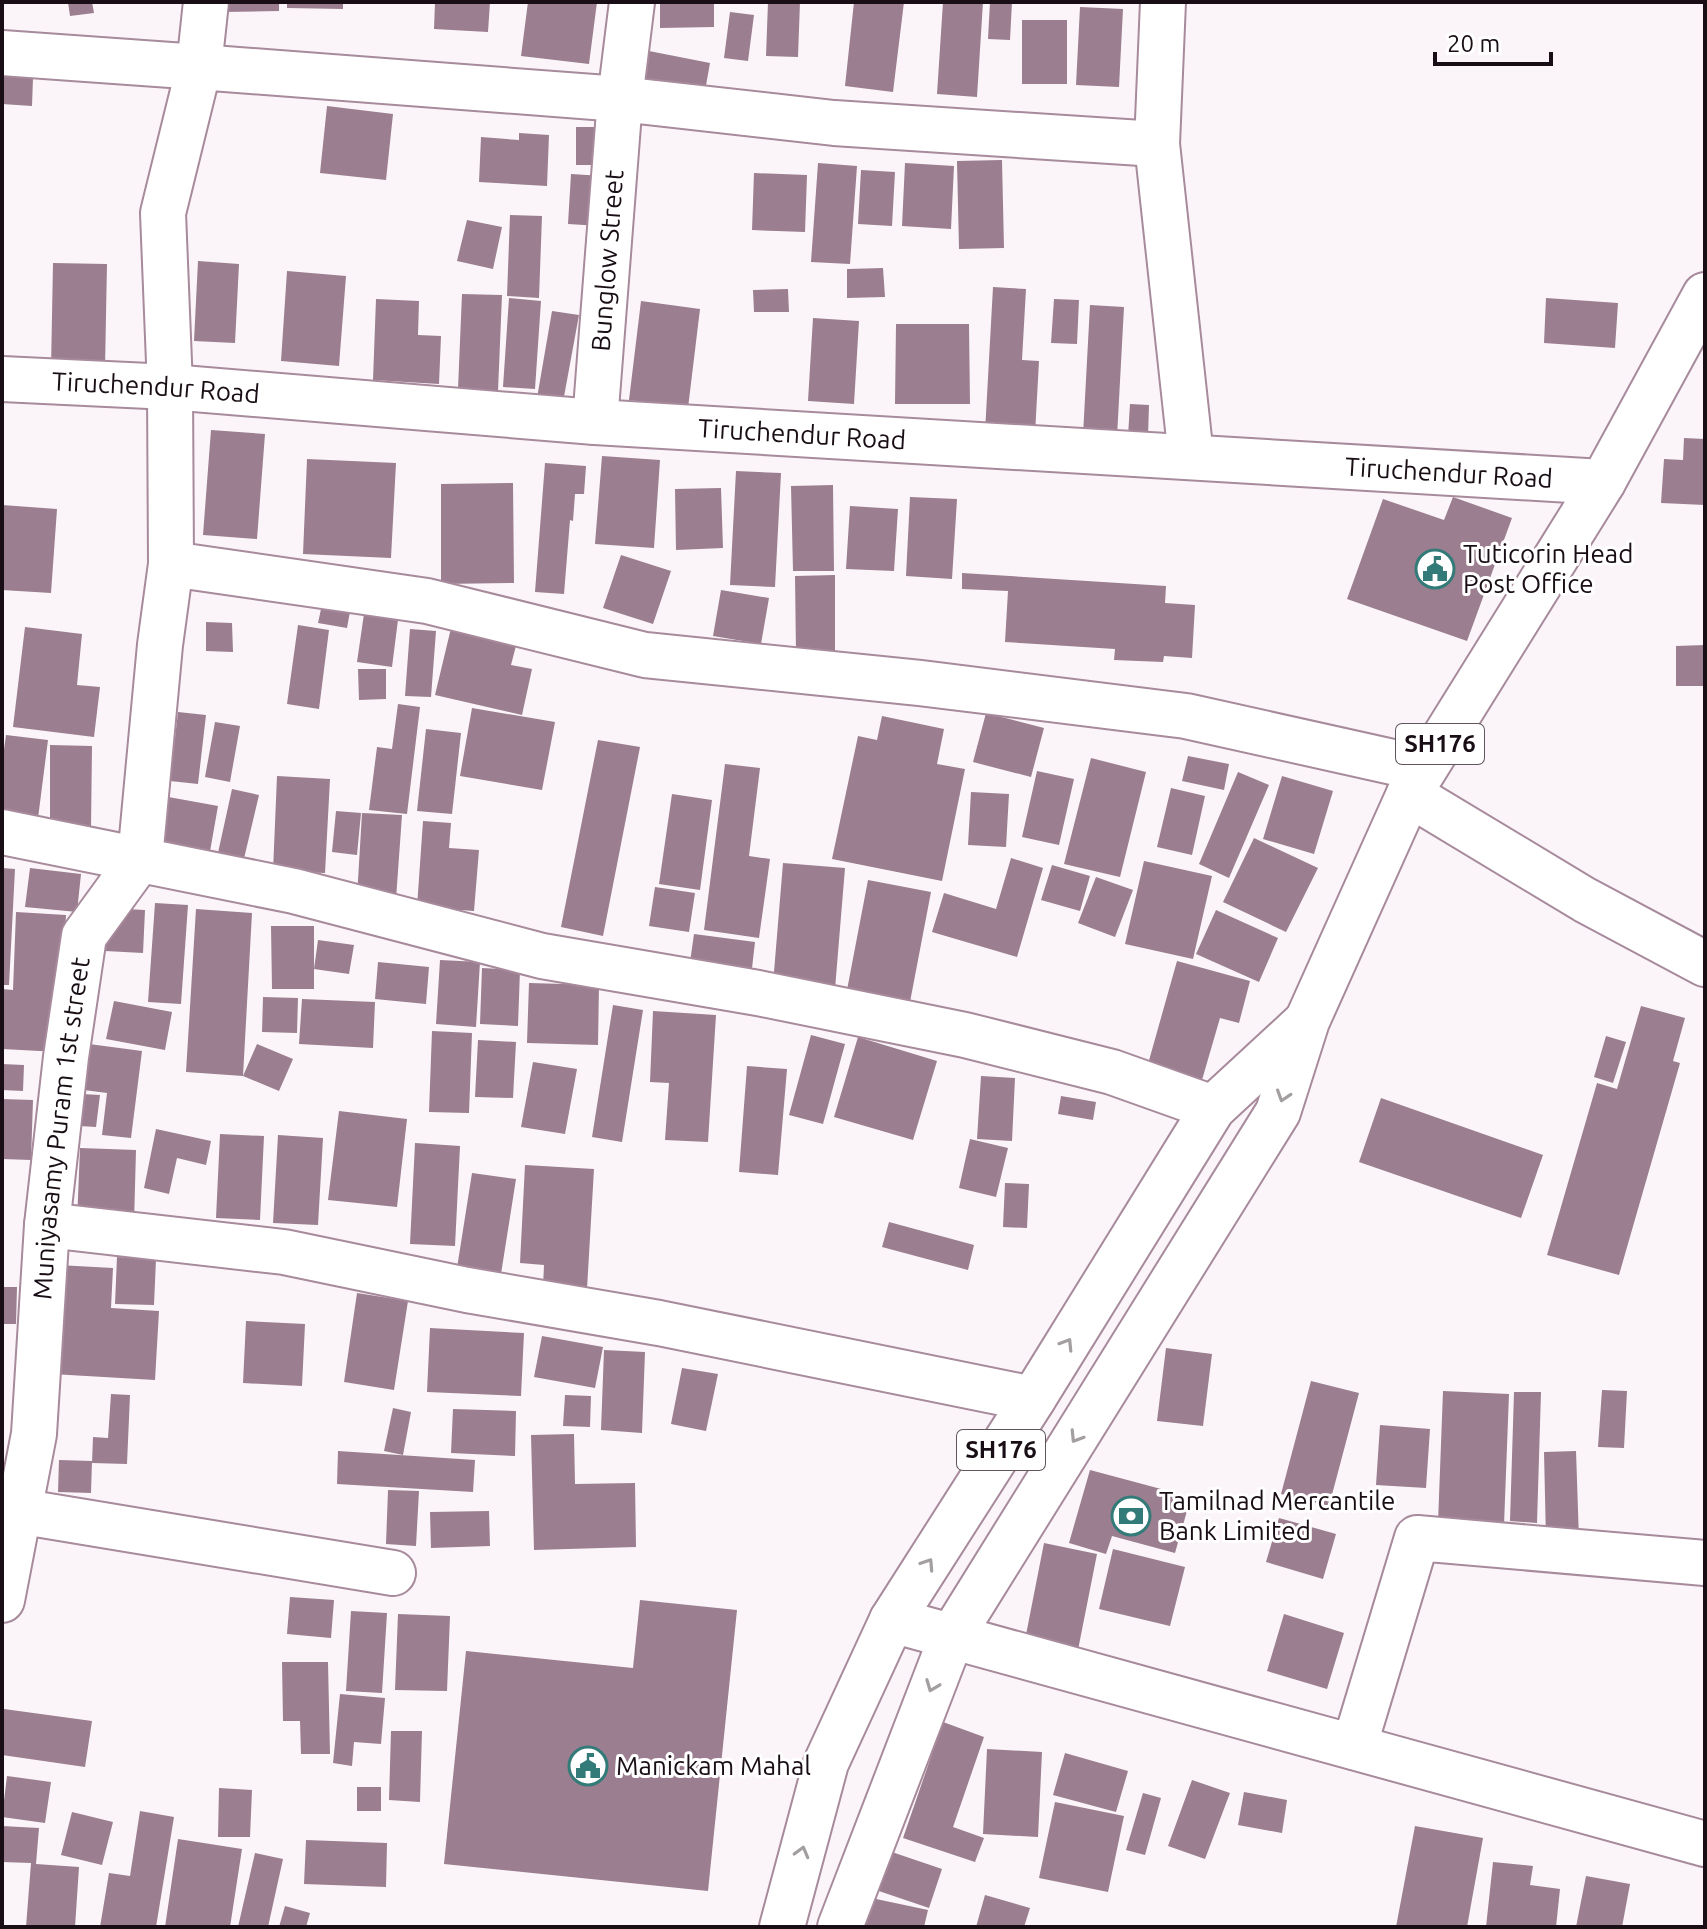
<svg xmlns="http://www.w3.org/2000/svg" width="1707" height="1929" viewBox="0 0 1707 1929" font-family="Ubuntu,sans-serif">
<rect width="100%" height="100%" fill="#fbf5f9"/>
<path fill="#9b7e8f" d="M68,2H92L94,13L70,16Z
M222,2H279V11L222,12Z
M287,2H343V9L287,8Z
M435,2H490L488,32L434,29Z
M528,2H597L589,64L521,56Z
M660,2H714V27L660,28Z
M768,2H800L798,57L766,56Z
M854,2H904L893,92L845,86Z
M943,2H983L977,97L937,94Z
M990,2H1012L1010,40L988,39Z
M1080,7L1123,9L1119,87L1076,85Z
M730,12L754,15L748,61L724,58Z
M1022,20H1067V84H1022Z
M649,51L710,63L705,91L643,80Z
M2,76L33,78L32,106L2,104Z
M327,106L393,114L386,180L320,173Z
M576,127H607V165H576Z
M519,133L549,135L547,186L479,182L481,137L519,140Z
M1002,160L1004,248L959,249L957,161Z
M818,163L857,166L850,264L811,262Z
M905,163L954,166L951,229L902,226Z
M861,170L895,172L892,226L858,224Z
M754,173L807,175L805,232L752,230Z
M571,174L603,176L600,226L568,224Z
M510,215L542,216L539,298L507,296Z
M467,220L502,227L493,269L457,261Z
M198,261L239,264L235,343L194,341Z
M53,263L107,264L105,368H51Z
M883,268L885,297L847,298V269Z
M287,271L346,276L339,366L281,361Z
M993,287L1026,289L1022,360L1039,361L1035,434L985,432Z
M788,289L789,312H754L753,290Z
M462,294L502,295L498,391L458,389Z
M509,298L541,301L535,389L503,387Z
M1546,298L1618,303L1615,348L1544,343Z
M376,299L419,301L418,335L441,336L439,384L373,380Z
M1054,299L1079,300L1077,344L1051,343Z
M641,301L700,309L688,408L629,400Z
M1090,305L1124,307L1117,437L1083,435Z
M552,311L579,315L563,402L537,398Z
M813,318L859,321L854,404L808,401Z
M896,324H969L970,404H895Z
M1130,404L1149,405L1148,437L1128,436Z
M211,430L265,434L257,539L203,535Z
M1684,438L1705,439V505L1661,503L1664,459L1683,460Z
M602,456L660,460L654,548L595,544Z
M307,459L396,463L391,558L303,554Z
M545,463L586,466L584,494H575L573,521L570,520L564,594L535,592Z
M736,471L781,473L775,587L730,585Z
M513,483L514,583L441,584V484Z
M833,485L834,571H793L791,486Z
M721,488L723,548L676,550L675,489Z
M910,497L957,499L952,579L906,576Z
M1453,497L1512,518L1467,641L1347,599L1383,499L1444,520Z
M2,505L57,509L51,593L2,590Z
M850,506L898,509L894,571L846,569Z
M621,555L671,571L653,624L603,608Z
M962,573L1166,586L1165,603L1195,605L1192,658L1164,656L1163,662L1114,660L1115,649L1005,642L1008,591L962,589Z
M835,575V653L796,654L795,576Z
M721,590L769,598L761,644L713,636Z
M323,600L351,606L347,628L318,623Z
M365,607L399,612L392,667L357,662Z
M206,622L232,623L233,652L206,651Z
M452,624L518,638L511,665L532,669L522,715L435,695Z
M298,625L329,630L319,709L287,704Z
M25,627L82,634L77,685L100,687L94,737L13,727Z
M410,629L436,631L431,697L405,696Z
M1705,645V686H1676V646Z
M358,669H386V699L359,700Z
M398,704L420,707L407,814L369,810L377,747L392,749Z
M472,708L555,722L542,790L460,776Z
M178,712L206,715L198,784L170,781Z
M986,713L1044,728L1031,777L973,762Z
M882,716L944,729L937,764L965,769L942,881L832,859L858,736L877,740Z
M215,722L240,726L230,782L205,777Z
M426,729L461,733L452,814L417,811Z
M6,735L48,740L37,826L2,822V764Z
M598,740L640,747L603,936L561,927Z
M50,745L92,746L91,829L50,828Z
M1188,756L1229,764L1224,790L1182,781Z
M1091,758L1146,772L1120,877L1064,864Z
M725,764L760,768L749,856L770,859L759,938L704,930Z
M1037,771L1074,779L1059,845L1022,837Z
M1238,772L1269,785L1229,878L1199,864Z
M277,776L330,779L325,873L273,871Z
M1282,776L1333,791L1314,854L1263,839Z
M1171,788L1205,796L1192,855L1157,847Z
M232,789L259,795L242,867L216,862Z
M971,792L1009,794L1006,847L968,845Z
M672,794L712,800L700,890L659,884Z
M163,796L218,806L209,857L154,848Z
M336,811L361,813L357,855L332,852Z
M362,813L402,815L396,899L357,897Z
M423,821L451,823L449,848L479,850L474,911L417,907Z
M1254,838L1318,868L1286,932L1223,902Z
M1011,858L1043,868L1017,957L932,932L944,893L996,909Z
M1144,861L1212,876L1193,959L1125,944Z
M783,863L845,868L835,989L773,984Z
M1052,865L1090,876L1080,911L1041,900Z
M2,868L15,869L9,985H2Z
M30,868L81,874L77,912L25,907Z
M1096,877L1133,890L1115,937L1078,923Z
M868,880L931,892L910,1002L847,990Z
M655,887L695,893L689,932L649,926Z
M155,903L188,905L181,1004L148,1002Z
M107,908L145,910L143,953L105,951Z
M196,909L252,913L243,1076L186,1072Z
M1216,910L1278,938L1259,982L1196,954Z
M16,912L66,915L59,1052L2,1049V989L13,990Z
M271,926H314V989H272Z
M694,934L755,942L751,977L689,969Z
M318,940L354,945L349,974L314,969Z
M440,960L480,962L476,1027L436,1024Z
M1177,961L1250,981L1239,1023L1220,1018L1202,1080L1148,1064Z
M378,962L429,967L426,1004L375,999Z
M482,968L520,970L518,1026L480,1024Z
M529,983L599,985L598,1045L527,1043Z
M263,997L298,998L297,1033L262,1032Z
M302,999L375,1002L373,1048L299,1044Z
M114,1001L172,1012L165,1050L106,1039Z
M613,1005L643,1010L622,1142L592,1137Z
M1641,1006L1685,1018L1673,1061L1680,1063L1619,1275L1547,1255L1597,1083L1617,1089Z
M653,1011L716,1015L708,1142L665,1140L669,1083L650,1082Z
M432,1031L472,1033L469,1113L429,1112Z
M811,1035L845,1044L823,1124L789,1115Z
M1606,1036L1626,1042L1613,1083L1594,1077Z
M858,1037L937,1061L913,1140L834,1117Z
M478,1040L516,1042L513,1098L475,1097Z
M89,1044L142,1051L131,1138L102,1135L107,1093L84,1090Z
M257,1044L293,1059L279,1091L243,1076Z
M533,1062L577,1069L565,1134L521,1127Z
M2,1064L24,1065L23,1091L2,1090Z
M747,1066L787,1069L778,1175L739,1172Z
M981,1076L1015,1078L1012,1141L977,1139Z
M82,1094L100,1095L96,1127L79,1126Z
M1061,1096L1096,1102L1093,1120L1058,1114Z
M1381,1098L1543,1155L1521,1218L1359,1162Z
M2,1099L33,1100L31,1160L2,1159Z
M339,1111L407,1119L397,1207L328,1200Z
M156,1129L211,1141L206,1165L177,1158L169,1194L144,1188Z
M220,1134L264,1136L260,1220L216,1218Z
M278,1135L323,1138L318,1225L273,1223Z
M970,1139L1008,1148L996,1197L959,1188Z
M415,1143L460,1146L455,1246L410,1244Z
M80,1148L136,1150L134,1223L77,1222Z
M525,1165L594,1169L587,1289L543,1287L544,1265L520,1263Z
M472,1173L516,1179L501,1274L457,1268Z
M1005,1183L1029,1184L1027,1228L1003,1227Z
M889,1222L974,1245L968,1270L882,1247Z
M117,1257L156,1259L154,1305L115,1304Z
M58,1265L113,1268L111,1308L159,1311L155,1380L52,1374Z
M2,1287H17L16,1324H2Z
M357,1293L408,1301L394,1390L344,1382Z
M246,1321L305,1324L302,1386L243,1383Z
M430,1328L524,1333L521,1396L427,1392Z
M542,1336L603,1347L595,1388L534,1377Z
M1166,1348L1212,1354L1203,1426L1157,1421Z
M604,1350L645,1352L642,1433L601,1430Z
M682,1368L718,1374L706,1431L671,1424Z
M1311,1381L1359,1393L1329,1506L1281,1494Z
M1602,1390L1627,1391L1624,1448L1598,1447Z
M1443,1391L1509,1394L1504,1525L1438,1523Z
M1514,1392H1541L1537,1523L1510,1521Z
M111,1394L130,1395L127,1464L92,1463L93,1437L108,1438Z
M565,1395L591,1396L590,1427L563,1426Z
M393,1408L411,1412L403,1455L384,1451Z
M453,1409L516,1411L515,1456L451,1453Z
M1380,1425L1430,1429L1426,1488L1376,1485Z
M574,1434L575,1484L635,1483L636,1547L534,1550L531,1435Z
M338,1451L475,1460L473,1492L337,1484Z
M1576,1451L1579,1539L1546,1540L1544,1452Z
M59,1460L92,1461L91,1493L58,1492Z
M1090,1470L1191,1497L1175,1553L1112,1536L1106,1554L1069,1543Z
M388,1490L419,1491L416,1546L386,1544Z
M489,1511L490,1546L431,1548L430,1512Z
M1279,1518L1336,1534L1323,1579L1266,1562Z
M1044,1543L1097,1554L1076,1660L1023,1650Z
M1113,1549L1185,1567L1170,1626L1099,1609Z
M290,1597L334,1600L331,1638L287,1634Z
M640,1600L737,1610L708,1891L444,1864L466,1651L633,1668Z
M351,1611L387,1613L382,1693L346,1691Z
M398,1614L450,1616L447,1691L395,1690Z
M1284,1614L1344,1633L1327,1689L1267,1671Z
M282,1662H328L330,1754H301L300,1721H283Z
M340,1694L385,1698L381,1744L354,1742L352,1766L333,1763Z
M4,1709L92,1721L85,1767L2,1755Z
M943,1722L984,1737L953,1827L984,1838L975,1862L903,1838Z
M391,1731H422L420,1802L389,1800Z
M987,1749L1042,1752L1038,1837L983,1834Z
M1065,1753L1128,1771L1116,1812L1053,1795Z
M7,1776L51,1782L45,1823L2,1817Z
M1192,1780L1230,1793L1205,1859L1168,1846Z
M357,1787H381V1811H357Z
M219,1788L252,1790L250,1837H218Z
M1244,1792L1287,1800L1282,1833L1238,1825Z
M1143,1793L1161,1798L1145,1855L1126,1850Z
M1055,1802L1124,1816L1108,1892L1039,1878Z
M140,1811L174,1817L156,1927H100L109,1873L130,1876Z
M72,1812L113,1822L102,1865L61,1855Z
M2,1826L39,1828L36,1864L79,1867L75,1927H26L31,1863L2,1862Z
M1415,1826L1483,1838L1467,1927H1396Z
M178,1839L242,1849L230,1927H165Z
M306,1840L387,1843L386,1887L304,1884Z
M886,1850L942,1869L929,1908L873,1889Z
M255,1853L283,1859L268,1927H238Z
M1493,1862L1533,1866L1530,1885L1560,1889L1556,1927H1486Z
M1586,1876L1630,1884L1622,1927H1576Z
M985,1895L1030,1908L1024,1927H976Z
M862,1896L928,1910L924,1927H855Z
M285,1906L310,1913L306,1927H279Z"/>
<g fill="none" stroke-linecap="round" stroke-linejoin="round">
<defs>
<g id="minor">
<path d="M2,53L199,67L206,2"/>
<path d="M1157,144L1191,457"/>
<path id="s1" d="M595,422L620,99L834,123L1157,144L1163,2"/>
<path d="M171,564L427,601L645,655L920,683L1186,716L1424,769"/>
<path d="M1409,794L1585,900L1705,964"/>
<path d="M2,832L294,891L542,956L758,993L965,1035L1112,1072L1213,1108"/>
<path d="M47,1225L284,1252L467,1290L659,1323L1033,1399"/>
<path d="M18,1511L393,1573"/>
<path id="s2" d="M2,1600L34,1434L47,1225L66,1057L84,936L140,859L160,645L171,564L170,387L163,213L199,67L620,99L632,2"/>
<path d="M892,1620L1705,1844"/>
<path d="M1354,1747L1417,1538L1705,1563"/>
</g>
<g id="major">
<path id="s3" d="M2,379L170,387L595,422L1603,482"/>
<path d="M782,1927L826,1763L892,1620L1033,1399L1213,1108L1305,1023"/>
<path d="M840,1927L952,1636L1278,1112L1307,1021L1409,794L1603,482L1705,295"/>
</g>
</defs>
<use href="#minor" stroke="#a78a9b" stroke-width="48"/>
<use href="#major" stroke="#a78a9b" stroke-width="48"/>
<use href="#minor" stroke="#fff" stroke-width="44"/>
<use href="#major" stroke="#fff" stroke-width="44"/>
</g>
<defs><path id="oneway-chevron" d="M-2-3.5L2.5 0L-2 3.5" fill="none" stroke-width="1.6" stroke-linecap="round" stroke-linejoin="round" transform="scale(2)"/></defs>
<g stroke="#a39fa1">
<use href="#oneway-chevron" transform="translate(1283 1096) rotate(108)"/>
<use href="#oneway-chevron" transform="translate(1067 1344) rotate(-58)"/>
<use href="#oneway-chevron" transform="translate(1076 1437) rotate(122)"/>
<use href="#oneway-chevron" transform="translate(928 1564) rotate(-57)"/>
<use href="#oneway-chevron" transform="translate(932 1686) rotate(111)"/>
<use href="#oneway-chevron" transform="translate(802 1852) rotate(-75)"/>
</g>
<defs>
<symbol id="civic-ring" viewBox="-11 -11 22 22"><circle r="9.5" fill="#fff" stroke="#327b78" stroke-width="1.5"/><path d="M-.6-6.5H3V-4.5H.6V-3L4-1V1h2V6H-6V1h2V-1L-.6-3ZM-1.2 2.5V6h2.4V2.5Z" fill="#327b78"/></symbol>
<symbol id="bank-ring" viewBox="-11 -11 22 22"><circle r="9.5" fill="#fff" stroke="#327b78" stroke-width="1.5"/><path d="M-6-4H6V4H-6ZM0-2.3a2.3 2.3 0 1 0 0 4.6a2.3 2.3 0 1 0 0-4.6Z" fill="#327b78"/></symbol>
</defs>
<g fill-rule="evenodd">
<use href="#civic-ring" x="1413" y="547" width="44" height="44"/>
<use href="#bank-ring" x="1109" y="1494" width="44" height="44"/>
<use href="#civic-ring" x="566" y="1744" width="44" height="44"/>
</g>
<g text-anchor="middle" stroke-width="6" stroke-linejoin="round" paint-order="stroke">
<g fill="#fff" stroke="#5e565b" stroke-width="2">
<rect x="1396" y="724" width="88" height="40" rx="6"/>
<rect x="957" y="1430" width="88" height="40" rx="6"/>
</g>
<g font-size="24" font-weight="bold" fill="#190e15">
<text x="1440" y="752">SH176</text>
<text x="1001" y="1458">SH176</text>
</g>
<g font-size="26" fill="#190e15" stroke="#fff">
<text dy="9" stroke="none"><textPath href="#s1" startOffset="162">Bunglow Street</textPath></text>
<text dy="9" stroke="none"><textPath href="#s3" startOffset="154">Tiruchendur Road</textPath></text>
<text dy="9" stroke="none"><textPath href="#s3" startOffset="802">Tiruchendur Road</textPath></text>
<text dy="9" stroke="none"><textPath href="#s3" startOffset="1450">Tiruchendur Road</textPath></text>
<text dy="9" stroke="none"><textPath href="#s2" startOffset="476">Muniyasamy Puram 1st street</textPath></text>
</g>
<g font-size="26" fill="#190e15" stroke="#fff" text-anchor="start">
<text x="1463" y="563">Tuticorin Head<tspan x="1463" dy="30">Post Office</tspan></text>
<text x="1159" y="1510">Tamilnad Mercantile<tspan x="1159" dy="30">Bank Limited</tspan></text>
<text x="616" y="1775">Manickam Mahal</text>
</g>
</g>
<rect width="1707" height="1929" fill="none" stroke="#190e15" stroke-width="8"/>
<path d="M1435 52v12h116v-12" fill="none" stroke="#190e15" stroke-width="4"/>
<text x="1447" y="52" font-size="24" fill="#190e15" stroke="#ffffff" stroke-width="6" paint-order="stroke">20 m</text>
</svg>
